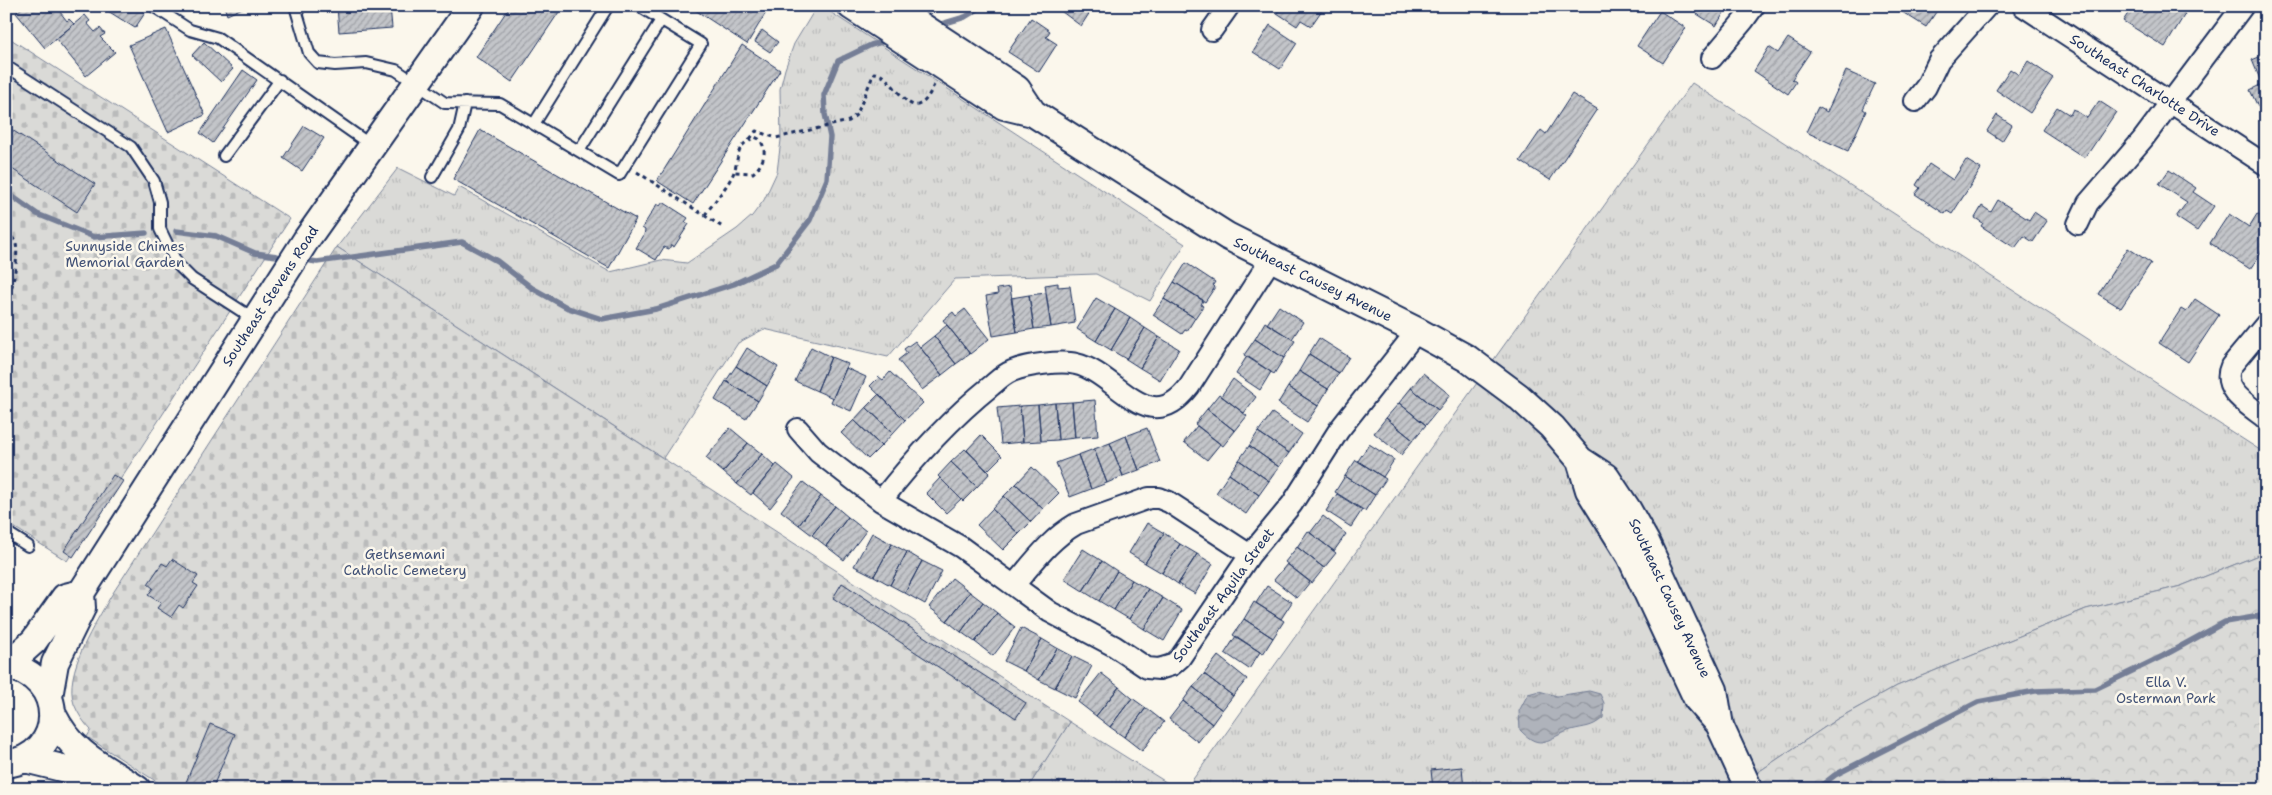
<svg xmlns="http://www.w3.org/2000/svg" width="2272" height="795" viewBox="0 0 2272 795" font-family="'Shantell Sans',sans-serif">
<defs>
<pattern id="grass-tufts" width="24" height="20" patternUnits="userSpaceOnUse" patternTransform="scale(1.25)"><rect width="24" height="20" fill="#dadad7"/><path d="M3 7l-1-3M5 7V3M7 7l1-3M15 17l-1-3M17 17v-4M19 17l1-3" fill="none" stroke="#babbbb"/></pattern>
<pattern id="cemetery-stones" width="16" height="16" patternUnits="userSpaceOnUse" patternTransform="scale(1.25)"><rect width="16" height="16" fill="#dadad7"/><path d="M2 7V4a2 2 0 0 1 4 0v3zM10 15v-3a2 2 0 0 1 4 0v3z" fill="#babbbb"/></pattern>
<pattern id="park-crowns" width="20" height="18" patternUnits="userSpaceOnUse" patternTransform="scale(1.25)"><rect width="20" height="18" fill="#dadad7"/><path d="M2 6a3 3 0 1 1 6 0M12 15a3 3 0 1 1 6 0" fill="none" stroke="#babbbb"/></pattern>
<pattern id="water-waves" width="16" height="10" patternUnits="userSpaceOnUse" patternTransform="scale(1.25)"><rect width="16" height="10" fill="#afb3bb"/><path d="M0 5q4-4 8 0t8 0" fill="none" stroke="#8e929b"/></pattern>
<pattern id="building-hatch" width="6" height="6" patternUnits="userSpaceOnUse" patternTransform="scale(1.25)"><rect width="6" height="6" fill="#c3c5c9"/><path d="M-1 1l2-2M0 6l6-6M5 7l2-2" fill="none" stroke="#9ea0a6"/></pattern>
</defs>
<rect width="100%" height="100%" fill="#fbf7ec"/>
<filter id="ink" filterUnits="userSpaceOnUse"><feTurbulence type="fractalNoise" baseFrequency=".02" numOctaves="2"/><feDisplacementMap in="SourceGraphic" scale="10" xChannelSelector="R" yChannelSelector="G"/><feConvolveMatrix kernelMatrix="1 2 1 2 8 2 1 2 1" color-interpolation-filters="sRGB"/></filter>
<g filter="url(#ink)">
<path fill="url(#grass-tufts)" stroke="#7a849a" d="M817,6H821L1185,244L1150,301L1096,274L955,279L888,357L764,329L738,343L663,458L337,247L398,168L454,196L459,187L610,272L661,260L687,263L737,229L752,216L764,200L777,172L781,140L780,89L785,69L794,44Z
M1692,83L2266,454V552L2181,586L2086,609L1897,686L1837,719L1733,789H1186Z
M1070,722L1177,789H1027Z"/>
<path fill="url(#cemetery-stones)" stroke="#7a849a" d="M6,36L290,219L67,561L6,522Z
M337,247L1070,722L1027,789H168L87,737L91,730C84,723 78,714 74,704C63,672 96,623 111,596Z"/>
<path fill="url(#park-crowns)" stroke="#7a849a" d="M2266,552V789H1733L1837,719L1897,686L2086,609L2181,586Z"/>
<path fill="url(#water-waves)" stroke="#747e96" d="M1539,691L1557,696L1589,691L1600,694L1604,703L1603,718C1591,728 1586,726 1571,730C1548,737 1542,753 1520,730L1519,711L1528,694Z"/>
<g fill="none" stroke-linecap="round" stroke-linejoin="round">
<path stroke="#747e96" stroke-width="5.5" d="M935,26L965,17L983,6
M6,192L37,214L94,237L146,233
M176,231L216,236L255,253L277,256
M311,261L317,262L462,242L497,261L532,288L568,308L602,319L656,309L734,284L776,264L810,220L827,179L830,137L825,114L824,95L838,61L871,45L888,40
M1817,789L1835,775L1978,702L2035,691L2095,689L2163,656L2225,622L2266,615"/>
</g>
<path fill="url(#building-hatch)" stroke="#1b2f5e" d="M24,6H63L65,8L60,12L67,21L69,19L74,24L45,48L16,13Z
M100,6H134L145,13L135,28Z
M224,6H247L227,15Z
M337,6H390L392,28L339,32Z
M510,6H563L512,82L476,57Z
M689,6H770L747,44Z
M1054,6H1094L1081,26Z
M1176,6H1189L1185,13Z
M1281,6H1324V7L1311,26L1301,20L1297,26L1277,13Z
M1700,6H1728L1716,26L1697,14L1702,7Z
M1884,6H1895L1892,11Z
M1901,6H1940L1926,27L1899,10Z
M2133,6H2173L2185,14L2165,47L2123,21Z
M1660,11L1686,28L1663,63L1637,46Z
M85,15L90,21L87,23L95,32L100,28L105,34L100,37L115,52L86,76L56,39Z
M1031,18L1050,31L1046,37L1057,44L1039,72L1008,52Z
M1270,25L1297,43L1280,69L1253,52Z
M166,29L205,115L168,132L129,45Z
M762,30L778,42L770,52L755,42Z
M1788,38L1810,52L1792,79L1796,82L1788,94L1754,71L1769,47L1778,53Z
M204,42L233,69L221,82L192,55Z
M742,45L780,70L693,204L657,181Z
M2266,54V103L2258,107L2250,90L2262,84L2252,60Z
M2028,61L2053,78L2030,113L1996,90L2010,69L2019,75Z
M243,70L257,80L213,143L200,133Z
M1846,71L1875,84L1863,109L1866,111L1848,151L1806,132L1818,107L1827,112Z
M1572,94L1597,109L1550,180L1520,161L1541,130L1546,134Z
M2099,101L2116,112L2085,158L2042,130L2057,107L2070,115L2073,109L2087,118Z
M1997,115L2012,125L2002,141L1987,131Z
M6,126L95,184L77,212L6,165Z
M304,126L324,138L302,171L283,158Z
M480,130L636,219L609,268L453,179Z
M1966,160L1981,169L1952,214L1947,211L1945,214L1915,194L1920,188L1916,185L1929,164L1953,180Z
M2169,170L2196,188L2193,192L2214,206L2197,231L2176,217L2187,202L2159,184Z
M1998,200L2029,220L2034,212L2047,221L2033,242L2024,236L2015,248L1981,226L1983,223L1975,218L1982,206L1991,212Z
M663,202L688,218L685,222L689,224L674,247L671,245L669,249L664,247L656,260L636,248L644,235L645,230L642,228L657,204L660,206Z
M2229,214L2249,227L2257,214L2266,220V246L2250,269L2210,243Z
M2128,248L2151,263L2121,308L2098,294Z
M1186,263L1215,282L1213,285L1215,287L1205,302L1174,282Z
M1174,282L1203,300L1201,305L1203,306L1195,318L1164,299Z
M1058,283V287L1070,286L1075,323L1051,327L1045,285Z
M1010,287L1017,332L993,336L986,296L998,294L997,289Z
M1046,293L1051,327L1034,329L1029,295Z
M1029,295L1034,329L1017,332L1011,298Z
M1096,298L1115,309L1096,341L1077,329Z
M1164,299L1195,318L1187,331L1185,330L1182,334L1153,315Z
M2195,299L2219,315L2188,362L2159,343L2181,309L2186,312Z
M1279,306L1303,322L1292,339L1267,324Z
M965,309L989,339L970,354L943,320L953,312L956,316Z
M1115,309L1130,318L1111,350L1096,341Z
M1130,318L1145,328L1126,359L1111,350Z
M1265,322L1295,341L1284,358L1255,339Z
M947,325L970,354L956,364L934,336Z
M1145,328L1159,337L1140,368L1126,359Z
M934,336L956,364L942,375L920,347Z
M1159,337L1179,349L1160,380L1140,368Z
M1319,338L1349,357L1339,373L1309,354Z
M1255,339L1284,358L1274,374L1244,355Z
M915,341L942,375L922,390L898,360L907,353L904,349Z
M811,347L831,357L817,391L795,381Z
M747,348L778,367L767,386L736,366Z
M1309,354L1339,373L1328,389L1299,371Z
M1247,356L1271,372L1260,390L1236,374Z
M831,357L848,364L833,398L817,391Z
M736,366L767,386L758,401L726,381Z
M846,368L866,377L851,411L831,402Z
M1299,371L1328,389L1318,406L1288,387Z
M890,372L923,403L905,420L870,386L879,377L883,380Z
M1423,373L1450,395L1438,410L1411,388Z
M1233,379L1256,397L1244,413L1221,396Z
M726,381L758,401L746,419L715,400Z
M1288,387L1318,406L1307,422L1278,403Z
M1411,388L1438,410L1426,425L1399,403Z
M879,394L905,420L893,433L866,407Z
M1219,394L1247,416L1235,431L1207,409Z
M1095,400L1098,436L1075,438L1072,402Z
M1072,402L1075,438L1058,440L1055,403Z
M1055,403L1058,440L1041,441L1038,405Z
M1399,403L1426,425L1413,440L1386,418Z
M1038,405L1041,441L1023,442L1020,406Z
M1020,406L1023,442L1001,444L997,408Z
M866,407L893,433L881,446L854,420Z
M1207,409L1235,431L1223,446L1195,424Z
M1272,413L1302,434L1289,453L1258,432Z
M1386,418L1413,440L1401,455L1374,433Z
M854,420L881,446L868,459L841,433Z
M1197,426L1220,444L1207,460L1184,442Z
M730,428L748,443L723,472L706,458Z
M1147,428L1160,462L1139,470L1126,436Z
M1258,432L1289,453L1279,467L1249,446Z
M981,435L1002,456L987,471L967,450Z
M1126,436L1139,470L1123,476L1110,443Z
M748,443L762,454L737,484L723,472Z
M1110,443L1123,476L1107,483L1094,449Z
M1369,444L1394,460L1383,477L1358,461Z
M1249,446L1279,467L1269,481L1239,460Z
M965,449L990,473L977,487L951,462Z
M1094,449L1107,483L1091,489L1078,455Z
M762,454L775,466L751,495L737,484Z
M1078,455L1091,489L1070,497L1056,463Z
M1239,460L1269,481L1259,495L1229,474Z
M1356,460L1386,479L1375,495L1345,476Z
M951,462L977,487L963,501L938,476Z
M777,464L794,478L770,508L753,493Z
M1032,467L1059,493L1043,509L1016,484Z
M1229,474L1259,495L1246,514L1216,493Z
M113,475L123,481L73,557L64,551Z
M1345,476L1375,495L1365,511L1335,492Z
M940,478L961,499L946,513L926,493Z
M803,482L821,496L799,525L781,511Z
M1016,484L1043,509L1031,522L1004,496Z
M1337,494L1362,510L1351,527L1326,511Z
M821,496L835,506L812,535L799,525Z
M1004,496L1031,522L1019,534L992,509Z
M835,506L848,517L826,546L812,535Z
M992,509L1019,534L1003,550L977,525Z
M1323,516L1346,534L1334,551L1310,533Z
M848,517L866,531L844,560L826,546Z
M1147,523L1164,533L1145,563L1129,553Z
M1308,531L1336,553L1324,568L1297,547Z
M872,533L892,544L874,576L854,566Z
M1164,533L1180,544L1162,573L1145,563Z
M892,544L907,552L890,585L874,576Z
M1180,544L1197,554L1178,584L1162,573Z
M1297,547L1324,568L1312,583L1285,562Z
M1083,549L1102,561L1083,591L1064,579Z
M907,552L922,561L905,593L890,585Z
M1197,554L1213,564L1195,594L1178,584Z
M172,559L198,576L193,583L198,586L183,608L179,605L171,617L157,608L161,603L148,595L153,588L148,584L162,563L167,566Z
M922,561L942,571L925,604L905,593Z
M1102,561L1117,571L1099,601L1083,591Z
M1287,564L1310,582L1297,598L1274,580Z
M1117,571L1132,580L1114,610L1099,601Z
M952,578L970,592L947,621L929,607Z
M1132,580L1148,589L1129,619L1114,610Z
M842,583L1026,703L1016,718L833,598Z
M1267,586L1292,602L1281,619L1256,603Z
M1148,589L1163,598L1144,629L1129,619Z
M970,592L983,602L961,632L947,621Z
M1163,598L1182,610L1164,641L1144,629Z
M983,602L997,613L975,642L961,632Z
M1254,602L1284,621L1273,638L1244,619Z
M997,613L1015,627L993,656L975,642Z
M1244,619L1273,638L1263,654L1233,635Z
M1021,628L1042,639L1024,671L1004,661Z
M1236,636L1260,652L1249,669L1225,653Z
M1042,639L1057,648L1039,680L1024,671Z
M1057,648L1072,656L1055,688L1039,680Z
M1072,656L1092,666L1075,698L1055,688Z
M1218,656L1247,679L1233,696L1204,674Z
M1101,673L1119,687L1096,716L1078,702Z
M1204,674L1233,696L1222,710L1193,687Z
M1119,687L1132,698L1110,727L1096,716Z
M1193,687L1222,710L1212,724L1183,701Z
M1132,698L1146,708L1124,737L1110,727Z
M1183,701L1212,724L1198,742L1169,719Z
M1146,708L1164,722L1142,751L1124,737Z
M210,724L235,734L212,789H188L184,787Z
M1462,767L1464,789H1433L1431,770Z"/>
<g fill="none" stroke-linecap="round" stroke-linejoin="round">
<defs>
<path id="service" d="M153,6L190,30L218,38L372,146
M295,6L309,53L318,63L335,65L366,63L396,70L445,103L500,104L619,175L701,44L639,6
M6,66L131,147L154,181L160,202V229L177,264L192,279L254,319
M534,124L608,6
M579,151L661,20
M224,156L280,80
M432,177L459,130L465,103
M6,532L28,546"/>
<path id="minor" d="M2023,6L2266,165
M1212,30L1229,6
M1712,58L1744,20L1754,6
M1915,101L1926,87L1939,60L1987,6
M2078,224L2088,203L2143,139L2243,6
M2266,324L2231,366C2220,390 2249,405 2266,419
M798,429L818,452L881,501L961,547L1050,612L1114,646L1147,668L1159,669L1172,665L1180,658L1250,555L1292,504L1339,430L1417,331
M881,501C913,460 950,419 991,386C997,381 1004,374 1012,371C1026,365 1061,360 1076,364C1117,373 1148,440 1189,387L1271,259
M1014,585C1033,563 1050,539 1076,524L1149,498H1159L1169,502L1250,555"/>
<path id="tertiary" d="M851,6L1004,106L1033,113L1227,236L1417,331L1468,359L1519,397L1552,427L1580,460L1606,477L1628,510L1646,542L1674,603L1714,690L1720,726L1749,789
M891,6L1017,89L1033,113
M1580,460L1589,490L1630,556L1697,699L1720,725
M6,666C67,675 68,756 6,764
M6,666L34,641L65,597L81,593
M49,697L55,663L82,608L81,593L306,240L471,6
M53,715C72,754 102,766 137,789
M25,759L66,769L96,789"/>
</defs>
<use href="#service" stroke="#1b2f5e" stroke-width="14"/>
<use href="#minor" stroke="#1b2f5e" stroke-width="24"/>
<use href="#tertiary" stroke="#1b2f5e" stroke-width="30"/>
<path stroke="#1b2f5e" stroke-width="3" stroke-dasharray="4 4" stroke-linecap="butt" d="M750,139L756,131L776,138L849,121L857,114L874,73C891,73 906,113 920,104C927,101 931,91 934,85
M637,172L724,228
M705,215C713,203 729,185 734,172C740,155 734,147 755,137L759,139C769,150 763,165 753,173L734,172
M6,232C10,234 15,240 16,244C19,256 12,293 6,303"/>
<use href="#service" stroke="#fbf7ec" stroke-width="10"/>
<use href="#minor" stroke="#fbf7ec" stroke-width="20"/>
<use href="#tertiary" stroke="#fbf7ec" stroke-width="26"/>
</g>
</g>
<g text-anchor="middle" stroke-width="5" stroke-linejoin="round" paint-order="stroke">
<g font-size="14" fill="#1b2f5e" stroke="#fbf7ec">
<text transform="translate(2145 85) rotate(33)" y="5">Southeast Charlotte Drive</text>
<text transform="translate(1313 279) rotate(26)" y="5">Southeast Causey Avenue</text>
<text transform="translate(270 296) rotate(-57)" y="5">Southeast Stevens Road</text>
<text transform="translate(1223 595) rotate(-54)" y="5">Southeast Aquila Street</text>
<text transform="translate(1670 598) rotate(65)" y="5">Southeast Causey Avenue</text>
</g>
<g font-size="14" fill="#415176" stroke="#fbf7ec">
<text x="125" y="251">Sunnyside Chimes<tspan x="125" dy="16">Memorial Garden</tspan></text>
<text x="405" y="559">Gethsemani<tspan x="405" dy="16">Catholic Cemetery</tspan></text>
<text x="2166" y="687">Ella V.<tspan x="2166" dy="16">Osterman Park</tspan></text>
</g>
</g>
<rect width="2272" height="795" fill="none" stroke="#fbf7ec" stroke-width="25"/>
<rect x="12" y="12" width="2247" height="770" fill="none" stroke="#1b2f5e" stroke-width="2" filter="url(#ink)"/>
</svg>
